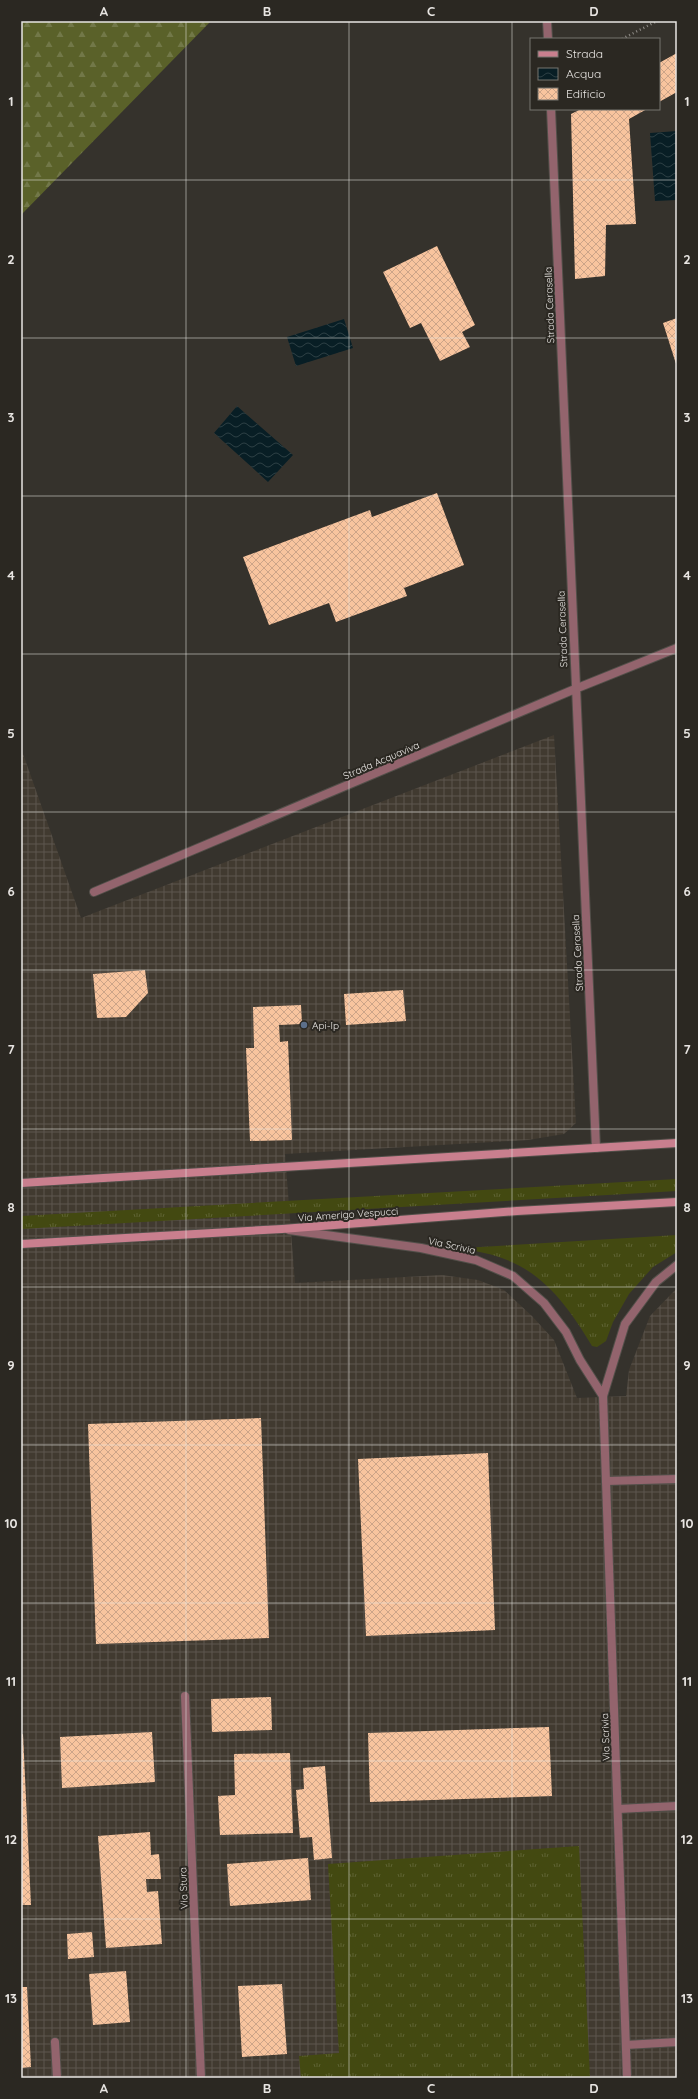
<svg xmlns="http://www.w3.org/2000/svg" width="698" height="2099" viewBox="0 0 698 2099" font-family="Quicksand,sans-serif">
<defs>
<pattern id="industrial-grid" width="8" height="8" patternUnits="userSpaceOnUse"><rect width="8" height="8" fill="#413a30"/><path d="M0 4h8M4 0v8" fill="none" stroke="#5c564e"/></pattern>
<pattern id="grass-tufts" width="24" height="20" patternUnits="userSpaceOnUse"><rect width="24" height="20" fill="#434911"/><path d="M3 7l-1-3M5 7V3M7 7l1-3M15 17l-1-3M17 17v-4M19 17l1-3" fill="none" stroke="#5e6333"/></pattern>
<pattern id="forest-firs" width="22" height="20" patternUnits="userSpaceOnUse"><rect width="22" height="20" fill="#5a6129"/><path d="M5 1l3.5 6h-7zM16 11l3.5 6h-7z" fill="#727848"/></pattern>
<pattern id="water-waves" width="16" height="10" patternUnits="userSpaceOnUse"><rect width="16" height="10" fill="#081e25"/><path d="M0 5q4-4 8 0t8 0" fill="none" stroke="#2c3f44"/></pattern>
<pattern id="building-cross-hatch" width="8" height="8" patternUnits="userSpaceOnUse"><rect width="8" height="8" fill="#f8c49e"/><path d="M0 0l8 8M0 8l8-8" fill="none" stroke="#cca488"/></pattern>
</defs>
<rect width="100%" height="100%" fill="#35322c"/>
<path fill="url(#industrial-grid)" d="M554,735L576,1123L564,1134L528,1140L285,1154L295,1283L442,1275L478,1280L504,1290L532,1316L554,1340L577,1398L626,1396L629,1370L650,1316L677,1288V2078H21V748L81,918Z"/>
<path fill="url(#grass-tufts)" d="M677,1179V1191L21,1229V1216Z
M677,1235V1252L653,1267L629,1294L613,1322L606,1341L597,1347L592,1346C571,1311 546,1275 507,1260C494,1254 477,1252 463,1248Z
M579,1846L590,2078H301L299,2056L339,2053L328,1864Z"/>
<path fill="url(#forest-firs)" d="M21,21H211L21,215Z"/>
<path fill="url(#water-waves)" d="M677,131V200L655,201L650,133Z
M344,319L353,348L296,366L287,337Z
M237,406L293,455L268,482L214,433Z"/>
<path fill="url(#building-cross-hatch)" d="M677,53V92L659,102V63Z
M581,109H647L629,119L636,224L606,225L605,276L575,279L571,114Z
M437,246L475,325L462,332L470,347L440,361L421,323L410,328L383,272Z
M677,318V367L663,323Z
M437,493L464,565L404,588L407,596L336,622L329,603L269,625L243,557L370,510L372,517Z
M145,970L148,993L126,1017L97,1018L93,974Z
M403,990L406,1021L346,1025L344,994Z
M301,1005L302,1024L279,1025L280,1042L288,1041L292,1140L250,1141L246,1048H254L253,1007Z
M261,1418L269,1638L96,1644L88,1424Z
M488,1453L495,1630L366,1636L358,1459Z
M271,1697L272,1730L212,1732L211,1699Z
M549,1727L552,1796L370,1802L368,1733Z
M152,1732L155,1782L62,1788L60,1737Z
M21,1734H23L31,1905H21Z
M290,1753L293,1833L220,1835L218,1796L235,1795L234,1754Z
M325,1766L332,1858L314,1860L312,1837L300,1838L296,1790L304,1789L303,1768Z
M150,1832L151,1855L159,1854L161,1879H146L147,1892L158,1891L162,1944L106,1948L98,1836Z
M308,1858L311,1900L230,1906L227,1864Z
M92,1932L94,1957L68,1959L67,1934Z
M126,1971L130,2022L93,2025L89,1974Z
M282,1984L287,2054L242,2057L238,1986Z
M21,1987H27L31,2067L21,2068Z"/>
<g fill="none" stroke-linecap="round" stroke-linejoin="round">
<defs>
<path id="lane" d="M606,1481L677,1479
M618,1809L677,1806
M626,2045L677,2042"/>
<path id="street" d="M547,21L548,39
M551,109L596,1148
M94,892L575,689L677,648
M289,1230L421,1248L476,1260L513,1276L544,1303L566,1332L580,1360L603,1396
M185,1696L201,2078
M55,2042L57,2078
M627,2078L603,1396L625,1324L656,1282L677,1265"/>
<path id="secondary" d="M21,1183L677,1143
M21,1244L282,1229L517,1211L677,1202"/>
</defs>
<use href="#lane" stroke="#524f49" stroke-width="10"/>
<use href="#street" stroke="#524f49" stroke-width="10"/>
<use href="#secondary" stroke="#524f49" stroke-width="10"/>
<path stroke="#908d88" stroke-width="2.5" stroke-dasharray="1 3" stroke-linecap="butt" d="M622,39L657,21"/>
<use href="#lane" stroke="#93646d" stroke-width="8"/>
<use href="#street" stroke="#93646d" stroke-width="8"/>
<use href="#secondary" stroke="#c97f8e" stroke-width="8"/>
</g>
<path fill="none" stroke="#e8e5e2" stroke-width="1" stroke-opacity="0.55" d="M186,21V2078M349,21V2078M512,21V2078M21,180H677M21,338H677M21,496H677M21,654H677M21,812H677M21,970H677M21,1129H677M21,1287H677M21,1445H677M21,1603H677M21,1761H677M21,1919H677"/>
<circle fill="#5c6f8a" stroke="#2b2822" stroke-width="1.5" cx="304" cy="1025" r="4"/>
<g text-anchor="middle" stroke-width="4" stroke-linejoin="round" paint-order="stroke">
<g font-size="10" fill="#e8e5e2" stroke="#2b2822">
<text transform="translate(549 305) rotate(-92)" y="4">Strada Cerasella</text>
<text transform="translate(562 629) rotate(-92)" y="4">Strada Cerasella</text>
<text transform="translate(381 760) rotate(-23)" y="4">Strada Acquaviva</text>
<text transform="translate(577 953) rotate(-93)" y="4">Strada Cerasella</text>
<text transform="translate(348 1214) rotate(-4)" y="4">Via Amerigo Vespucci</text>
<text transform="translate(452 1245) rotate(12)" y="4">Via Scrivia</text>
<text transform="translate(605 1737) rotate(-92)" y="4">Via Scrivia</text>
<text transform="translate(183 1888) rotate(-92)" y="4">Via Stura</text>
</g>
<g font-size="10" fill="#e8e5e2" stroke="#2b2822" text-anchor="start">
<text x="312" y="1029">Api-Ip</text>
</g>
</g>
<rect width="698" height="2099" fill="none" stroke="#2b2822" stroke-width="44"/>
<rect x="530" y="38" width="130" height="72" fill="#2b2822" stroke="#77746f"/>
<rect x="538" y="51" width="20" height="6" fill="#c97f8e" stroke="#77746f"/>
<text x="566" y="58" font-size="12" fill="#e8e5e2">Strada</text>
<rect x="538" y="68" width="20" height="12" fill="url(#water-waves)" stroke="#77746f"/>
<text x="566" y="78" font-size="12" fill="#e8e5e2">Acqua</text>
<rect x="538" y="88" width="20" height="12" fill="url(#building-cross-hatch)" stroke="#77746f"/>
<text x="566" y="98" font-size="12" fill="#e8e5e2">Edificio</text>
<rect x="22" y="22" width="654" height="2055" fill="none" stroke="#e8e5e2" stroke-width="1.5"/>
<g font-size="13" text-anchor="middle" font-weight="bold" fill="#e8e5e2">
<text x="104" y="16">A</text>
<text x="267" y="16">B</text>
<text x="431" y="16">C</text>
<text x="594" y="16">D</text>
<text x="11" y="106">1</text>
<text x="687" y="106">1</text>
<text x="11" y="264">2</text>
<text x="687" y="264">2</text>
<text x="11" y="422">3</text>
<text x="687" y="422">3</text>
<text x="11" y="580">4</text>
<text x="687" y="580">4</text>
<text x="11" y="738">5</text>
<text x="687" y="738">5</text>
<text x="11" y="896">6</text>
<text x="687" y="896">6</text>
<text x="11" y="1054">7</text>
<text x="687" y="1054">7</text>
<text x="11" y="1212">8</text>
<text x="687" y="1212">8</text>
<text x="11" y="1370">9</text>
<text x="687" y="1370">9</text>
<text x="11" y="1528">10</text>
<text x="687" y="1528">10</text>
<text x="11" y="1686">11</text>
<text x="687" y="1686">11</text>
<text x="11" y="1844">12</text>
<text x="687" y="1844">12</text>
<text x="11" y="2003">13</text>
<text x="687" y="2003">13</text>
<text x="104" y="2093">A</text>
<text x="267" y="2093">B</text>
<text x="431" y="2093">C</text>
<text x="594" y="2093">D</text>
</g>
</svg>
